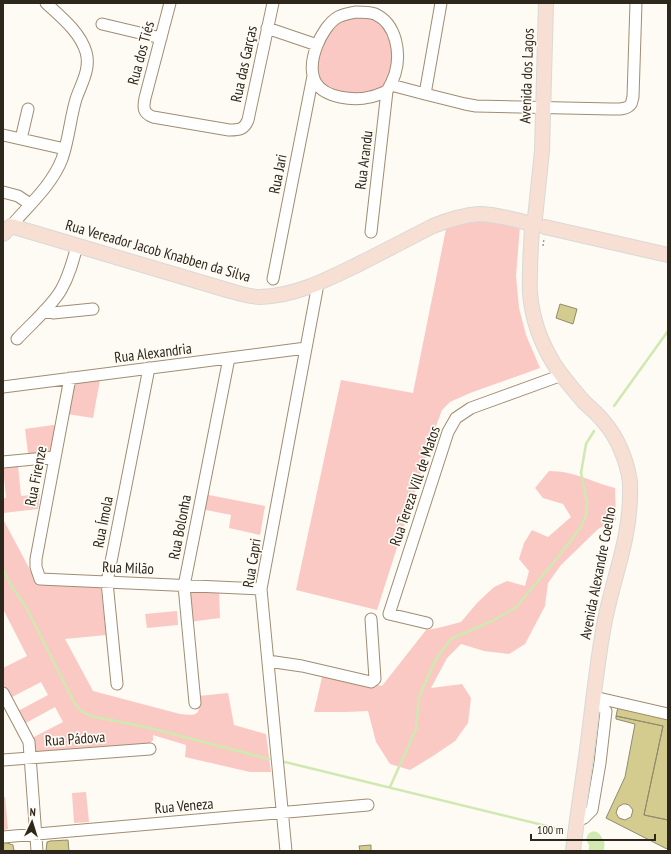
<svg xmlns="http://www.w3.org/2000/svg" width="671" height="854" viewBox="0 0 671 854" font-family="'PT Sans Narrow',sans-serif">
<rect width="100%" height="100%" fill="#fefaf4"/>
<path fill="#fac9c3" d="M365,15L382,23L392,40L394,62L385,89L370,94L333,92L319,82L316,65L324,38L340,20Z
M480,218L520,226L516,276L519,308L526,335L540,368L470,393L450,402L442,410L435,429L377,610L296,590L341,380L413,393L447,224Z
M100,380L93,418L67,414L74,385L76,383Z
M53,425L56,426L52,448L51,451L48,453H28L25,429Z
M18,465L21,496L40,494L38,509L3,513V498H6L3,467Z
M549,471C575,471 591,482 615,488L616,520L598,529L561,565L548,583L545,606L525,644L509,654L484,651L461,644L447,658L431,688L462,684L471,698L468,723L455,741L433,756L410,770L390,764L376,742L368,711L346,712H314L323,673L382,686L426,630L438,628L461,622L477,603L494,587L507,581L525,586L529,571L519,559L524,543L532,530L548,537L571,517L563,504L543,498L535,488Z
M204,494L265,506L260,535L229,528L231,515L201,509Z
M3,519L37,583L101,588L106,635L65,639L93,691L180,714C198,716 201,715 198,696L228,693L234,725L266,734L271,772H250L185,757L186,745L153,735V740L150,744L34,752L32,738L63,722L55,707L24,724L18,711L48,695L41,682L10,698L3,683V668L27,656L3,609Z
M187,589L219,591L220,618L189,622Z
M177,611L178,625L147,628L145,614Z
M86,792L89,822L74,823L72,793Z
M3,797H5L8,829L3,830Z"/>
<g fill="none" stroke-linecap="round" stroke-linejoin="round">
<path stroke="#d0e9b0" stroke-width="2.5" d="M614,406L668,331
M3,569L11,585L27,609L75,704L81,711L91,716L150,728L269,759
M285,762L555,828
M390,787L416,729L419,697L436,659L451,639L492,621L515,608L550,567L579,530L586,516L587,502L581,473L586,444L594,431"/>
<path stroke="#d0e9b0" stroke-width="15" d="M594,839L597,844L596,851"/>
</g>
<path fill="#d4cc8e" stroke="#8f8b6c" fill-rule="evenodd" d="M560,304L577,309L573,324L556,318Z
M618,707L668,717V820L644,815L663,726L616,716Z
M616,716L663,726L644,815L668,820V849L665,848L606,818L625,777L635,724L616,719ZM623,804H626L629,805L633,810L631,817L625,820L619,818L616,813L618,807Z
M68,840L69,851H46L47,842L50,841Z
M3,843H7L13,845L14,851H3Z
M371,845V851H360L359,846Z"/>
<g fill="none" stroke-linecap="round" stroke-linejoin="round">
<defs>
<path id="minor" d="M170,3L145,98C143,108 143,113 153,117L229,130C239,130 244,130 248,120L273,3
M441,3L425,94L465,104L476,106L611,109C617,109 627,110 631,104C632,102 632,100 633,97L636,3
M356,12C362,12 369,12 375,14C397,24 401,54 395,74C393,80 390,86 387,91C382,93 376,96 370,97C354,101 325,98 316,83C305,64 321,27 338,17C344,14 350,13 356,12Z
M102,24L161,38
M267,28L317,45
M391,85L425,94
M3,135L65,149
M21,139L28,109
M3,192L18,196L30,204
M11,226C29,205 52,185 62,159C69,139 70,119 76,99C81,84 91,69 86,52C80,32 61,17 46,3
M371,232L387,91
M273,279L313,76
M44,311L53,313L93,309
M17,339C31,324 51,307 61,290C69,276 73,261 77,246
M70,378L36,559V567L40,579L261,589
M3,387L306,348
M3,462L55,457
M427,623L389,614L448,432L456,418L471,408L562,375
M268,661L302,666L371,682L375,679L371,619
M117,684L107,582L149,368
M3,693L29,742L37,851
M594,697L668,714
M195,703L184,586L229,358
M3,760L150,749
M577,821L584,818L592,810L600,763L606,711L594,697
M3,837L368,805
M286,851L261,589L318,284"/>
<path id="major" d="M535,218L542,151L546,3
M532,227C531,249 529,271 530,293C532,318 541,343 554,364C563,378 573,389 583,401C590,408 598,414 604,422C618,438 627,461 630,482C630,486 630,491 630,495C630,540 612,581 604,625C598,658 594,692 590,726C585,768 578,809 573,851
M545,227L668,255
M3,234L11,226L227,290C238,293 249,297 260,297C297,296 330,278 363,262C386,250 410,238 433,226C448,220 463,215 479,214C497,214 515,220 532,224"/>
</defs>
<use href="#minor" stroke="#a08d72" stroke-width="13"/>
<use href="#major" stroke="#d9d8d6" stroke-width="16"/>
<path stroke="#a29c94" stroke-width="1.5" stroke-dasharray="2 2" stroke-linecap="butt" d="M543,246L544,238"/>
<use href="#minor" stroke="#fff" stroke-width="11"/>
<use href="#major" stroke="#f7e0d3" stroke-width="14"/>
</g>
<g text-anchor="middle" stroke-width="3.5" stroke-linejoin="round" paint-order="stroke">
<g font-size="15" fill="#2e271b" stroke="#fefaf4">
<text transform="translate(141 53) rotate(-75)" y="5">Rua dos Tiés</text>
<text transform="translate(244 64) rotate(-78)" y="5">Rua das Garças</text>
<text transform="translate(527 76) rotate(-88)" y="5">Avenida dos Lagos</text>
<text transform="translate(364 160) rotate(-83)" y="5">Rua Arandu</text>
<text transform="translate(278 174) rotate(-79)" y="5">Rua Jari</text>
<text transform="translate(158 251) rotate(16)" y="5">Rua Vereador Jacob Knabben da Silva</text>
<text transform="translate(153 353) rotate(-7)" y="5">Rua Alexandria</text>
<text transform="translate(36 476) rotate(-79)" y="5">Rua Firenze</text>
<text transform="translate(415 486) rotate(-71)" y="5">Rua Tereza Vill de Matos</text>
<text transform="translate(103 522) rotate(-79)" y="5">Rua Ímola</text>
<text transform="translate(180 527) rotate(-79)" y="5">Rua Bolonha</text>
<text transform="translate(252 563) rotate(-81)" y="5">Rua Capri</text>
<text transform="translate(128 568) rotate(2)" y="5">Rua Milão</text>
<text transform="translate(598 573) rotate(-79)" y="5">Avenida Alexandre Coelho</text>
<text transform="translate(75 739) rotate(-4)" y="5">Rua Pádova</text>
<text transform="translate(184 806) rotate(-5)" y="5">Rua Veneza</text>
</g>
</g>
<rect width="671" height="854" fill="none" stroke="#2e271b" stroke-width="8"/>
<g transform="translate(32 822) rotate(4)" stroke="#fefaf4" stroke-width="3" paint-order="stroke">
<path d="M0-3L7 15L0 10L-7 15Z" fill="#2e271b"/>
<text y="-6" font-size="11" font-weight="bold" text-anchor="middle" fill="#2e271b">N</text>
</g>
<path d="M531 834v6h124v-6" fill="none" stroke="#2e271b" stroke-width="2"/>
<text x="537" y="834" font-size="12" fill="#2e271b" stroke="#fefaf4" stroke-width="3" paint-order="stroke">100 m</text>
</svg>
